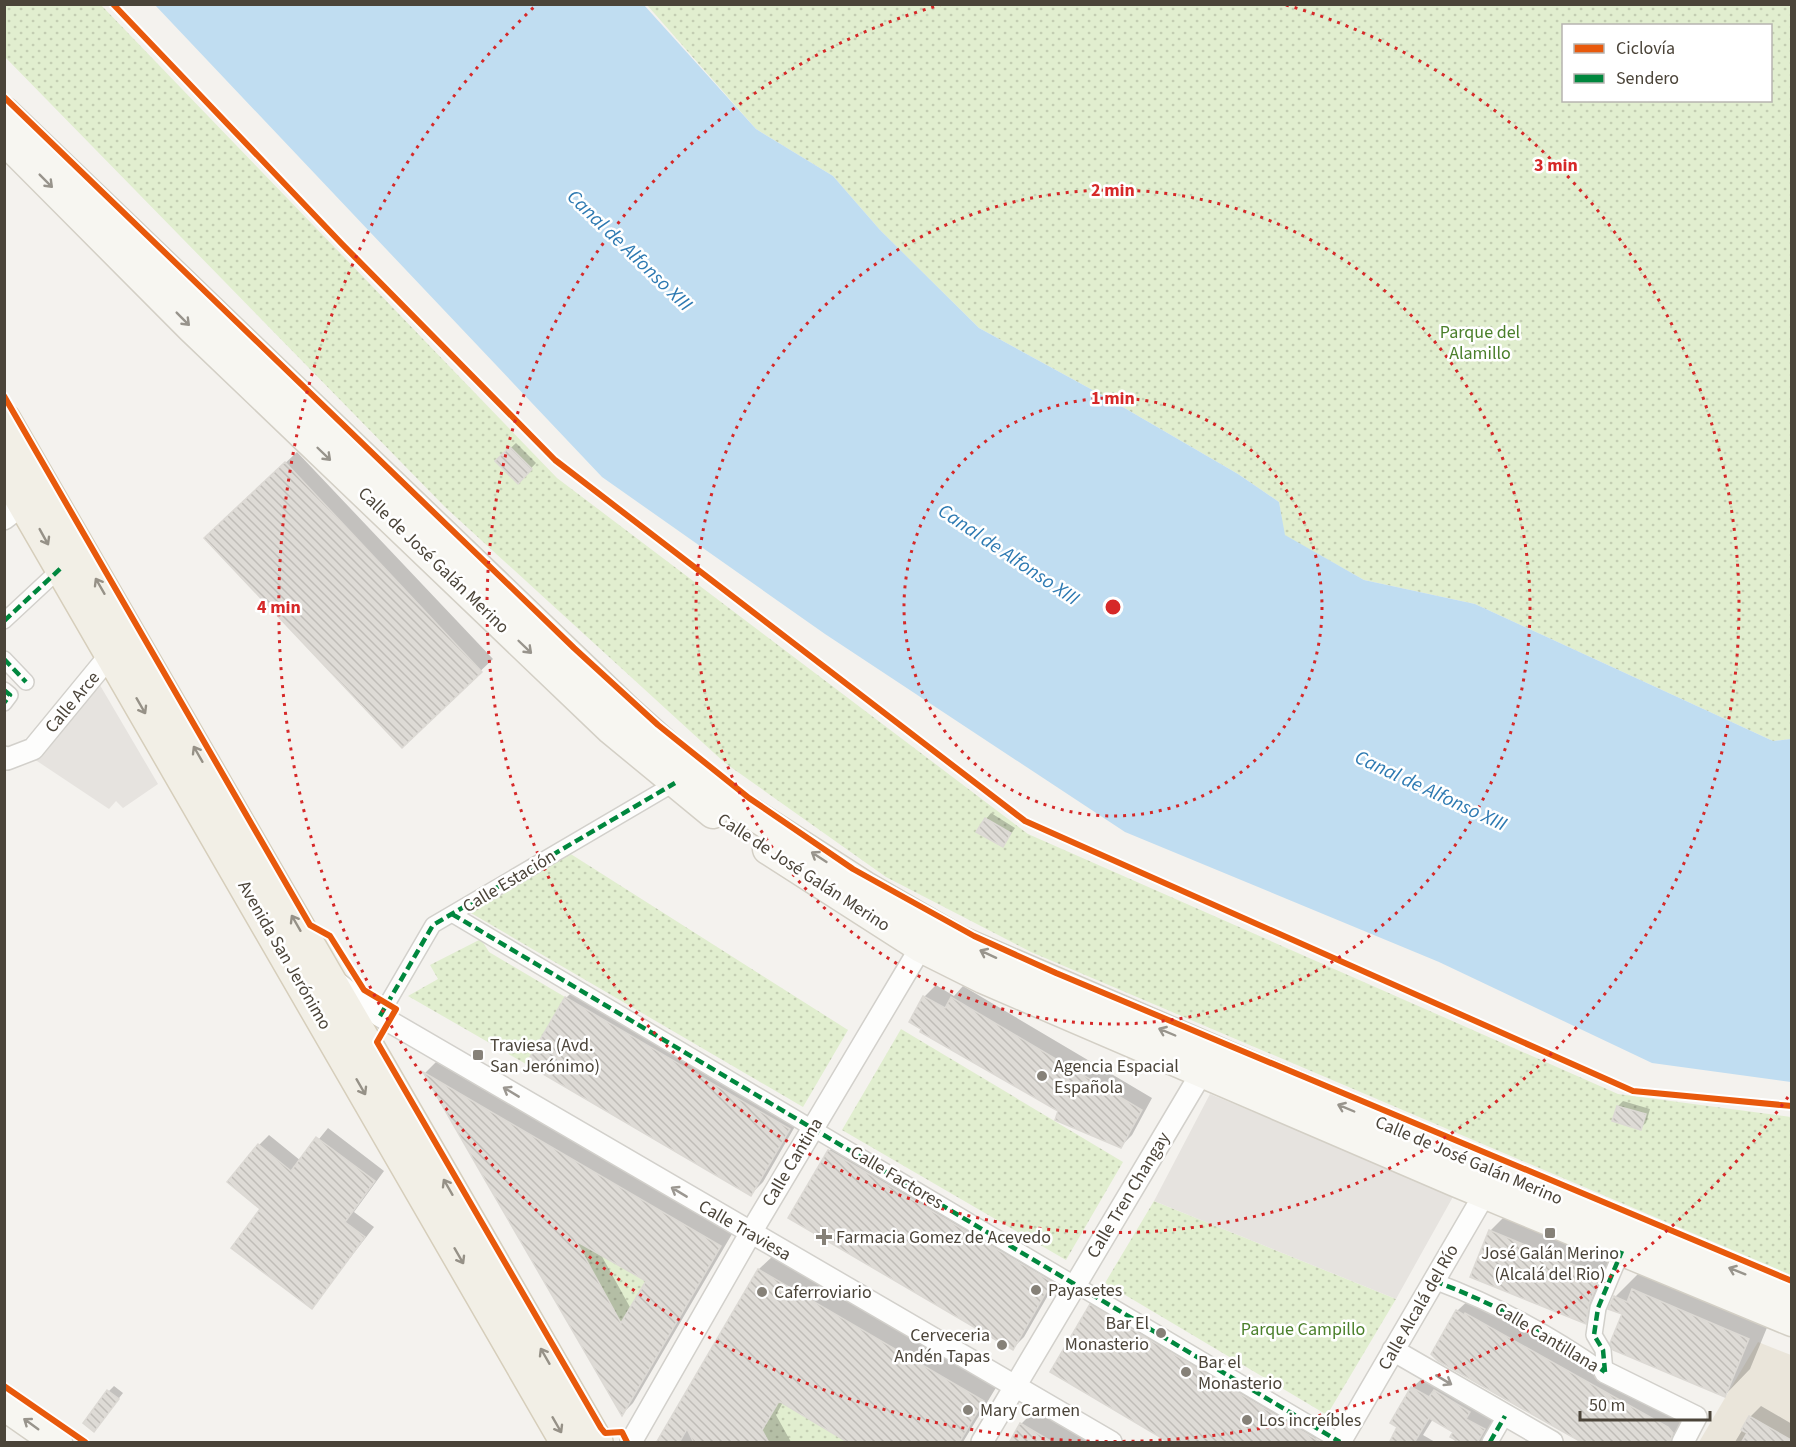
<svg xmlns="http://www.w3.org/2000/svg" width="1796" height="1447" viewBox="0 0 1796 1447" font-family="'Source Sans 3',sans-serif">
<defs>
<pattern id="grass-dots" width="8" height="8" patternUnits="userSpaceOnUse" patternTransform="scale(1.5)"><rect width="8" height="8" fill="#e1eecf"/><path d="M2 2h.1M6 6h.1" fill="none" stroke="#c3cdb2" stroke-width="1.8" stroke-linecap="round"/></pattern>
<pattern id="building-back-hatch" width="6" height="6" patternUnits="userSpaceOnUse" patternTransform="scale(1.5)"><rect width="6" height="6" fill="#dedbd6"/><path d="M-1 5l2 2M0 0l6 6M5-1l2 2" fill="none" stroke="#c0bdb8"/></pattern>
</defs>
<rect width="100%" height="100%" fill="#f4f2ee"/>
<path fill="#eae5da" d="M1758,1342L1791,1355V1442H1699Z"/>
<path fill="url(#grass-dots)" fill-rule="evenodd" d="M5,5H101L557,478L1028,834L1618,1094L1791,1117V1275L1031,952L886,877L725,763L445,507L5,57Z
M647,5H1791V739L1773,741L1475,604L1364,580L1284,535L1279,502L1238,474L1109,399L979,328L880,230L833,176L756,129ZM1564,26H1770V100H1564Z
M566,851L848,1030L803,1107L464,909Z
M481,939L489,952L565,997L526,1064L408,996L438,979L430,965Z
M901,1029L1123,1162L1066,1260L842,1130Z
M1154,1201L1396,1299L1327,1415L1105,1283Z
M574,1238L646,1281L621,1323Z
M779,1401L845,1440L843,1442H769L762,1430Z"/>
<path fill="#e6e3df" d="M94,675L158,784L123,808L116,801L109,809L34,759Z
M1210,1094L1454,1195L1396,1299L1154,1201Z"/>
<path fill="#c0ddf1" d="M155,5H644L756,129L833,176L880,230L979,328L1109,399L1238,474L1279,502L1285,535L1364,580L1475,604L1773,741L1791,739V1082L1652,1063L1439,962L1125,832L825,634L602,477Z"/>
<path fill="#0003" fill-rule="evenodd" d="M516,443L536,463L518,482L497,461Z
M297,452L493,659L402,746L218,527Z
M991,813L1015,828L1003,846L986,819Z
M936,985L954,996L963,986L1152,1098L1132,1135L1121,1146L911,1021L924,997Z
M578,986L801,1116L763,1182L751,1194L528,1064L566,998Z
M436,1062L732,1234L633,1403L622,1414L425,1073ZM600,1253L648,1280L631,1309Z
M1623,1101L1650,1109L1646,1123L1640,1128L1618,1106Z
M328,1128L384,1171L354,1212L374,1227L312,1307L262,1208L259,1145L269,1135L301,1161Z
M840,1140L1062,1271L1024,1337L1013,1348L829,1151Z
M1507,1214L1617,1259L1602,1305L1585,1322L1490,1231Z
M774,1255L997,1386L963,1442H845L847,1439L783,1402L776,1415L791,1442H658L759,1269Z
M1640,1272L1773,1313L1750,1369L1725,1395L1624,1313L1615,1297Z
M1103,1293L1325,1425L1314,1442L1091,1305Z
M1474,1295L1689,1416L1675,1442H1587L1457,1311Z
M1430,1371L1501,1411L1482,1442H1454L1456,1438L1455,1431L1433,1419L1423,1435L1435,1442H1390L1399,1427L1393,1423L1412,1388Z
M114,1386L123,1393L94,1430L109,1391Z
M1761,1406L1792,1424V1442H1735L1750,1417Z
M1035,1410L1090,1442H1010L1022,1423Z"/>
<path fill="url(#building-back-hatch)" stroke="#dcd9d4" stroke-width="1.5" fill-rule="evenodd" d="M510,447L532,469L518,484L495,461Z
M285,462L482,672L402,748L204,538Z
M985,818L1011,833L1003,847L976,832Z
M923,996L945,1008L951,997L1142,1110L1121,1148L1055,1120L1058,1111L920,1032L921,1029L909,1022Z
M565,997L790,1129L751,1196L526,1064Z
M423,1072L721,1246L622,1416L484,1178ZM576,1241L646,1281L621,1323Z
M1617,1106L1646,1114L1641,1130L1612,1121Z
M316,1137L375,1181L345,1222L365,1237L312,1309L231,1248L260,1209L227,1182L258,1144L291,1171Z
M828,1150L1052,1282L1013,1350L788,1218Z
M1489,1230L1601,1276L1589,1304L1586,1324L1470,1277Z
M758,1269L984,1401L959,1443H849L779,1401L762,1430L769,1443H694L687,1429L679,1443H656Z
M1632,1289L1749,1339L1725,1397L1613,1350L1610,1343L1622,1314L1608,1309L1614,1296L1627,1302Z
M1090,1304L1322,1443H1170L1050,1372Z
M1456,1310L1464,1315L1465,1313L1668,1427L1673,1433L1670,1443H1583L1438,1361L1431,1354Z
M1411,1387L1429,1397L1434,1390L1470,1412L1466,1419L1485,1429L1477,1443H1461L1450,1437L1453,1432L1429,1418L1414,1443H1389L1397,1427L1390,1423Z
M107,1390L119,1399L94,1432L83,1423Z
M1749,1416L1791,1440V1443H1741L1747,1433L1741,1430Z
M1020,1423L1054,1443H1009Z"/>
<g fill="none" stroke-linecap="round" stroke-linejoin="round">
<defs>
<path id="pedestrian" d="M4,621L61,568
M4,659L26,682
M4,690L10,695L4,703
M452,914L1340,1442
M380,1016L433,925L675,783
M1434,1281C1496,1304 1551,1334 1605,1372
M1605,1372L1603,1350L1594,1335L1598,1308L1622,1251
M1490,1442L1505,1416"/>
<path id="minor" d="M4,519L25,503
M4,757L7,759L33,749L111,654
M336,982L380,1016L1111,1442
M1393,1350L1552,1442
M1605,1372L1696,1417L1683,1442
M631,1442L750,1234L921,947
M982,1442L1202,1072
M1340,1442L1491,1183"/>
<path id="secondary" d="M4,112L626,710L715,790L867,888L959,941L1465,1159L1792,1294
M7,142L192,328L611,729L713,813
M768,849L921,947L983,978L1455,1181L1792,1321
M4,1405L57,1442"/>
<path id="primary" d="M4,420L596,1442
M4,468L567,1442"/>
</defs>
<use href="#pedestrian" stroke="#d2d0cb" stroke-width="18"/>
<use href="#minor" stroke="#d2d0cb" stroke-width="24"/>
<use href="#secondary" stroke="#d3cfc5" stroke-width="33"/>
<use href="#primary" stroke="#d6cebb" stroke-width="36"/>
<use href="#pedestrian" stroke="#fdfdfc" stroke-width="15"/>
<use href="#minor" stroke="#fdfdfc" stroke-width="21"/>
<use href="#secondary" stroke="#f7f6f1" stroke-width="30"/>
<use href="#primary" stroke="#f2efe6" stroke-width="33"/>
<path stroke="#00873e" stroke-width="4.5" stroke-dasharray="9 4.5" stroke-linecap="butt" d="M4,621L61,568
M4,659L26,682
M4,690L10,695L4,703
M452,914L1340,1442
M380,1016L433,925L675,783
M1434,1281C1496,1304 1551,1334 1605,1372
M1605,1372L1603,1350L1594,1335L1598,1308L1622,1251
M1490,1442L1505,1416"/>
<defs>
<path id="cycleway" d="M113,4L342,244L555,460L1025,821L1633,1091L1792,1106
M4,97L574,648L658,725L749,798L853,869L974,936L1056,973L1792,1281
M4,396L310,925L330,936L364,990L396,1009L377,1042L601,1428L605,1433L622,1432L627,1442
M4,1386L85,1442"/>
</defs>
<use href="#cycleway" stroke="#fff" stroke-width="10"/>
<use href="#cycleway" stroke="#e8590c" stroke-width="6"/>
</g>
<defs><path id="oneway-shaft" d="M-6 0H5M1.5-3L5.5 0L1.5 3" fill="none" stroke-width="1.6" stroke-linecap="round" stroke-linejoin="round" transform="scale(1.5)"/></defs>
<g stroke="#98948c">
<use href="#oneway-shaft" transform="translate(46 181) rotate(45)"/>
<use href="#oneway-shaft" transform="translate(183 319) rotate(45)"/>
<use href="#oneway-shaft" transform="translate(324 454) rotate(44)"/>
<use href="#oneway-shaft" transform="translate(525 647) rotate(44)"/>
<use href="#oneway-shaft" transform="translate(819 857) rotate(-147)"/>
<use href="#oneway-shaft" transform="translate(988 954) rotate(-155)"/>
<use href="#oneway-shaft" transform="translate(1167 1032) rotate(-157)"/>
<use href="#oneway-shaft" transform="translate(1346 1108) rotate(-157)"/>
<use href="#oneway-shaft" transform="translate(1737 1271) rotate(-158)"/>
<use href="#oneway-shaft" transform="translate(31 1424) rotate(-144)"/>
</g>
<g stroke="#969187">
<use href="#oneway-shaft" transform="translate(44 537) rotate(61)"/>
<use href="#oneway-shaft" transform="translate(100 586) rotate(-120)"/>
<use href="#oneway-shaft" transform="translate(141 706) rotate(60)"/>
<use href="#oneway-shaft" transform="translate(198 754) rotate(-120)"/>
<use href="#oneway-shaft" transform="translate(296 923) rotate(-120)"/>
<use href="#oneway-shaft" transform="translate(361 1087) rotate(60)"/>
<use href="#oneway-shaft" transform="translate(448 1187) rotate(-120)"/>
<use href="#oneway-shaft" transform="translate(459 1256) rotate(60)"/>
<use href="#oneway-shaft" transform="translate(545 1356) rotate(-120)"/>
<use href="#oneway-shaft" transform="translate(557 1425) rotate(60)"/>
</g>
<g stroke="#9b9791">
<use href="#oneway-shaft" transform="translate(511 1092) rotate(-149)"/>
<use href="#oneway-shaft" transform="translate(679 1192) rotate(-149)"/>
<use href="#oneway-shaft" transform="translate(1444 1380) rotate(31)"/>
</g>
<g fill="none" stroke="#d62828" stroke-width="3" stroke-dasharray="3 6">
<circle cx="1113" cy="607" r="209"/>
<circle cx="1113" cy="607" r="417"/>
<path d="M1286 5A626 626 0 1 1 940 5"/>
<path d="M1788 1097A834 834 0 1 1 534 7"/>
</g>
<g fill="#868178" stroke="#fff" stroke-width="2">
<rect x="472" y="1049" width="12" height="12" rx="3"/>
<circle cx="1042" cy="1076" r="6"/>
<rect x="1544" y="1227" width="12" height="12" rx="3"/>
<path d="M821 1228h6v6h6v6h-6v6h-6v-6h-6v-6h6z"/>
<circle cx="1036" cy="1290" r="6"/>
<circle cx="762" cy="1292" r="6"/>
<circle cx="1161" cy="1333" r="6"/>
<circle cx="1002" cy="1345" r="6"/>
<circle cx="1186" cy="1372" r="6"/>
<circle cx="968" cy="1410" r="6"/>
<circle cx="1247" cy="1420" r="6"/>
</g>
<g text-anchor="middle" stroke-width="5" stroke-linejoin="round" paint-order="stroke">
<g font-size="18" fill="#4a7f2a" stroke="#fff">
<text x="1480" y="338">Parque del<tspan x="1480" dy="21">Alamillo</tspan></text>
<text x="1303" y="1335">Parque Campillo</text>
</g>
<g font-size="18" fill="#4b4439" stroke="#fff">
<text transform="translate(434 560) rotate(44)" y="6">Calle de José Galán Merino</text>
<text transform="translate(72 702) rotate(-50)" y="6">Calle Arce</text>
<text transform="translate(804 872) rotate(33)" y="6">Calle de José Galán Merino</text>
<text transform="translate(509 881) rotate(-31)" y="6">Calle Estación</text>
<text transform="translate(285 955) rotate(60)" y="6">Avenida San Jerónimo</text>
<text transform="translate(1469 1160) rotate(23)" y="6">Calle de José Galán Merino</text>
<text transform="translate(792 1162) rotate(-59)" y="6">Calle Cantina</text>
<text transform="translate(897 1177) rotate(31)" y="6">Calle Factores</text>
<text transform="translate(1128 1195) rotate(-59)" y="6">Calle Tren Changay</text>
<text transform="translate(745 1230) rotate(30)" y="6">Calle Traviesa</text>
<text transform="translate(1418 1307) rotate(-60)" y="6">Calle Alcalá del Río</text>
<text transform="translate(1547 1337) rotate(31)" y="6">Calle Cantillana</text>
</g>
<g font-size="18" fill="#4b4439" stroke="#fff" text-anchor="start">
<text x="490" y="1051">Traviesa (Avd.<tspan x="490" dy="21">San Jerónimo)</tspan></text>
<text x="1054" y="1072">Agencia Espacial<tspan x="1054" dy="21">Española</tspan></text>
<text x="836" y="1243">Farmacia Gomez de Acevedo</text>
<text x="1550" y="1259" text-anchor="middle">José Galán Merino<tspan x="1550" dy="21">(Alcalá del Rio)</tspan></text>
<text x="1048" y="1296">Payasetes</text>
<text x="774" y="1298">Caferroviario</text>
<text x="1149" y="1329" text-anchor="end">Bar El<tspan x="1149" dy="21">Monasterio</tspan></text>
<text x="990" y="1341" text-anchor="end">Cerveceria<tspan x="990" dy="21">Andén Tapas</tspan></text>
<text x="1198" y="1368">Bar el<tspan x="1198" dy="21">Monasterio</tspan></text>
<text x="980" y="1416">Mary Carmen</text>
<text x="1259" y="1426">Los increíbles</text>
</g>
<g font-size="20" font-style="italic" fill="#2e7ab2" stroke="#fff">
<text transform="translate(630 250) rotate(44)" y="7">Canal de Alfonso XIII</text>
<text transform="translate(1009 554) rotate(34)" y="7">Canal de Alfonso XIII</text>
<text transform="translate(1431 790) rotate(25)" y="7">Canal de Alfonso XIII</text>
</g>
</g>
<circle cx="1113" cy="607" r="9" fill="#d62828" stroke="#fff" stroke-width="3"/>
<g font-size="18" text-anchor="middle" font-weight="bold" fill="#d62828" stroke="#fff" stroke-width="5" stroke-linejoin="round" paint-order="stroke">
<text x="1556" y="171">3 min</text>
<text x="1113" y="196">2 min</text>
<text x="1113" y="404">1 min</text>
<text x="279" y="613">4 min</text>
</g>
<rect width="1796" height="1447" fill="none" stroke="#4b4439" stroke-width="12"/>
<rect x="1562" y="24" width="210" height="78" fill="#ffffff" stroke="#b7b4b0" stroke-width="1.5"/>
<rect x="1574" y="44" width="30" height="9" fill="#e8590c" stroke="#b7b4b0" stroke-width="1.5"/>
<text x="1616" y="54" font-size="18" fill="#4b4439">Ciclovía</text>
<rect x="1574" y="74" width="30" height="9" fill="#00873e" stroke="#b7b4b0" stroke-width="1.5"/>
<text x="1616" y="84" font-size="18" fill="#4b4439">Sendero</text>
<path d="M1580 1411v9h130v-9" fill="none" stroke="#4b4439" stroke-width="3"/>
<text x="1589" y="1411" font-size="18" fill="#4b4439" stroke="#ffffff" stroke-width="4.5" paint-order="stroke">50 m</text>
</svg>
